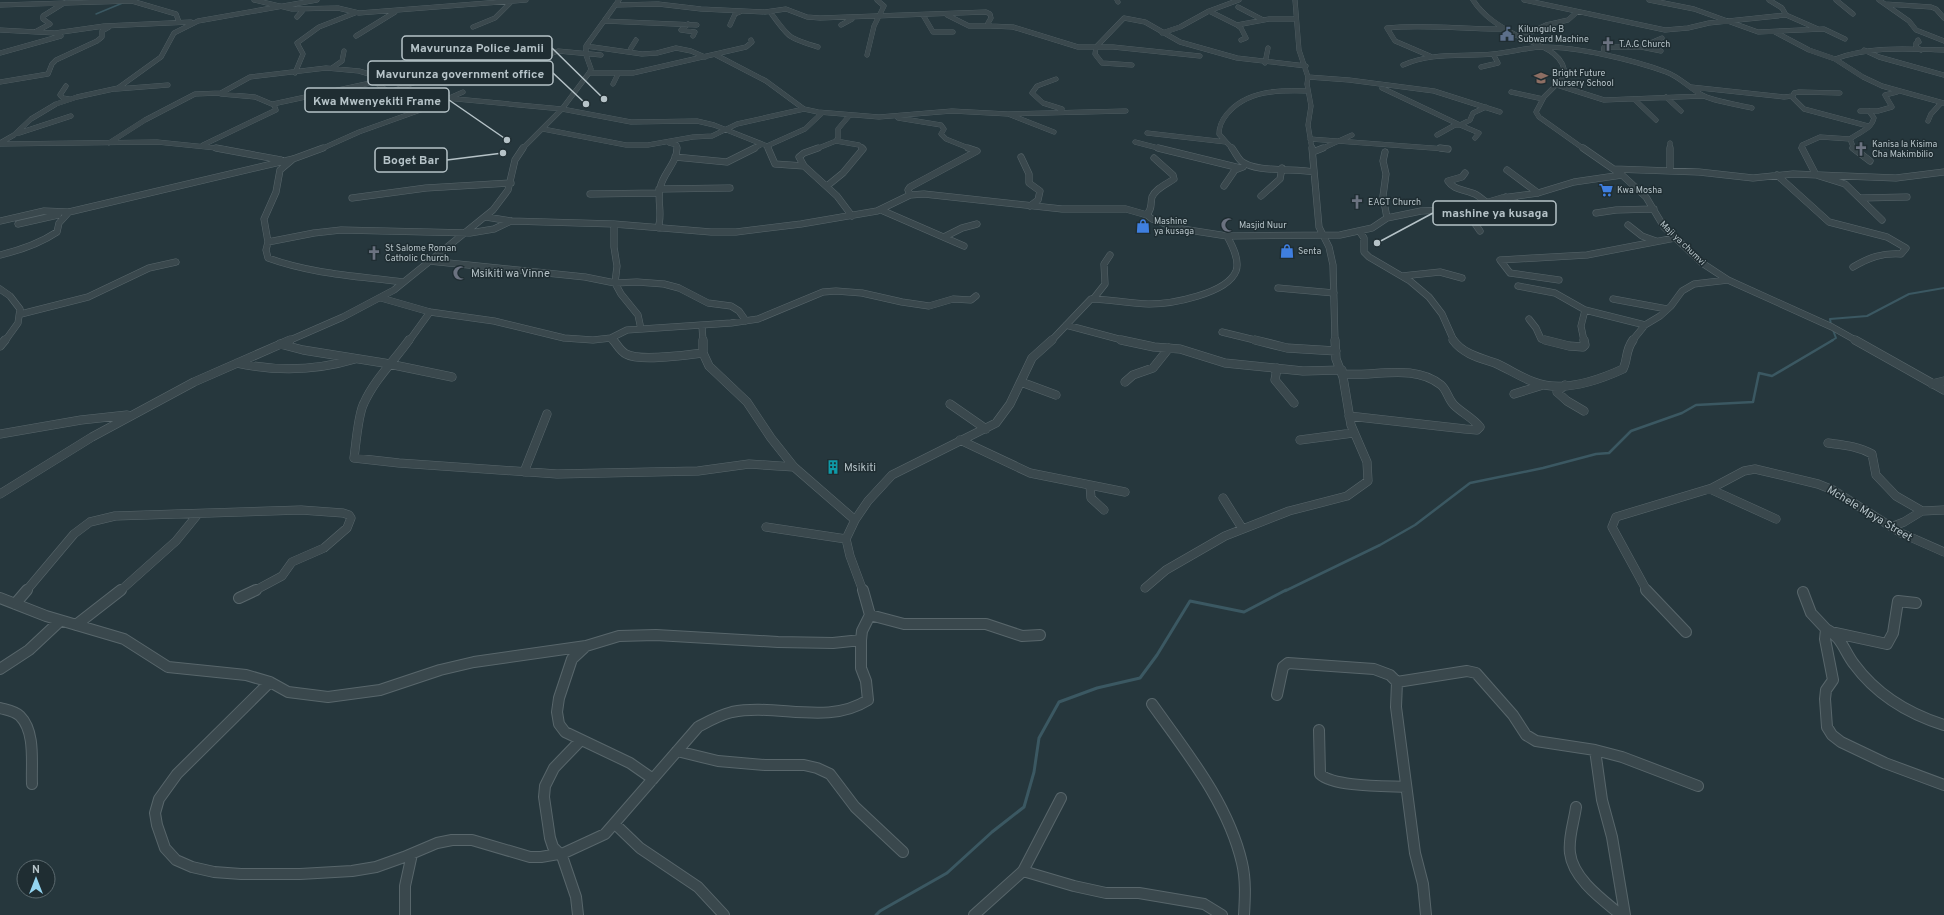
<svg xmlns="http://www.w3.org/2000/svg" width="1944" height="915" viewBox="0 0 1944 915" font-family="Overpass,sans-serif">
<rect width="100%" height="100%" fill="#26373d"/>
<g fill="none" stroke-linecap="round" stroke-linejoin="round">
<path stroke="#3b5862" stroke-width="1.5" d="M96,14L125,2"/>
<path stroke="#3b5862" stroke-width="2" d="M1831,325L1830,319L1867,316L1909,294L1944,288
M1831,341L1836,338L1833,330"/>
<path stroke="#3b5862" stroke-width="2.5" d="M1285,591L1380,545L1415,525L1470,483L1543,468L1596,454L1609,453L1631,431L1682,413L1696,405L1753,402L1759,373L1772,376L1833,340"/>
<path stroke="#3b5862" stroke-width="3" d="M876,915L880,911L947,873L992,832L1024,807L1034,772L1039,738L1059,702L1097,688L1140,678L1157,655L1190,601L1244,612L1286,590"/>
<defs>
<path id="street-far3" d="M254,0L292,9L338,8L359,13L526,0
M1117,0L1118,2
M1295,0L1299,50L1308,77L1307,84L1311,106L1308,125L1312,149
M1473,0C1483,16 1499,26 1516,35C1535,45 1565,50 1565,76L1544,97L1536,112L1539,117L1584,149
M1524,0L1665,30L1688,28L1709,23L1786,15L1782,8L1769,0
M1649,0L1694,9L1758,32L1824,29L1845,39
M1836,0L1853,14
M1879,0L1909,21L1916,30L1944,41
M1885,4L1931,7L1936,9L1944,18
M0,5L132,1L176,14L179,22
M615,5L658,4L701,9L765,12L786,9L807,17L820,18L986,12L990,14L991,18L988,23L990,26L1013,27L1078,47H1113L1200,56
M1238,7L1263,20
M771,13C789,38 788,38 818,47
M923,15L933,32H953
M947,15L969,26H990
M1786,15L1818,29
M297,17L304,9
M604,21L697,25
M688,24L681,30L695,32L693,36
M730,25L735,14L742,11
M841,25L852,19
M1237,25L1209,11L1239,0
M473,27L495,18L512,1
M0,30L55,33L104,26L191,22
M35,32L50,24L43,19V16L64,3
M1775,32L1809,50L1835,59
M1162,33L1180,27L1209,11
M356,36L395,12
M1521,37L1546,25L1568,20L1577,12
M1241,40L1246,38L1241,28L1237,25L1269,19H1296
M1918,40L1919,42L1916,43V47L1921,50
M586,46L642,54L657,53L676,48L691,51L705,57
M1641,47L1661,51
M483,48L530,59L540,58L558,51L601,55
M631,48L636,40
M1864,50L1879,57L1944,75
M1944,50C1906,49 1871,46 1835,59L1863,77L1882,86L1944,103
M0,53L61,36
M1603,54L1604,47H1641L1662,38
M716,55L766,81L804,109L818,112L879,117L952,111L1008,114L1126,111
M867,55L874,26L884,6L877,0
M1430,56L1395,41L1387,28C1427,24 1467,30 1507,29
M1265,63L1268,48
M1132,65L1102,63L1095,54L1096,47L1124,18L1145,22L1180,42L1237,58L1306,66
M1403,65C1432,52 1462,57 1493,54C1510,53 1527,47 1544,47C1578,47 1634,60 1666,72C1680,77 1689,88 1702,95C1712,101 1740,105 1752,108
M1481,67L1498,63L1493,54
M332,68L342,61L344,51
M295,73L303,54L297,43L319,27L355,13
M589,73H633L746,47L752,42L751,40
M1308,77L1349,80L1434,91L1500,112
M1056,79L1037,86L1032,93L1043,103L1062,109
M0,82L48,74L52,64L56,60L97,41L102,37V31L109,27
M378,84L409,58L428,47
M613,84L618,74
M1557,85L1604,100L1703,96
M66,86L60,95L63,98L69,99
M1691,87L1784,97L1793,96L1794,93L1799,92L1840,93
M1382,88L1460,125H1455L1437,135
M117,89L168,85
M390,92L434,75
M1511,92L1543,99
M1666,97L1681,111
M1792,97L1804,109L1868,126
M1634,99L1656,120
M273,104L375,82
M358,107L392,95
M1860,111H1878L1892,107L1885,95L1897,92
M1008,114L1054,132
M898,118L941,125L944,129L941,134L946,139L971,149
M1928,121L1931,114L1941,103
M1460,125L1470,120L1473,113L1486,107
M1460,125L1479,133L1475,138
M543,129L626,145H648L693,137L712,136L737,124L804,109
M19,133L71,116
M1147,133L1226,142L1233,149
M1310,139L1446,149
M836,141L859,145L863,149
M1135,142L1162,149
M1226,142L1219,134C1219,126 1222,120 1227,114C1247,90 1279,90 1308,91
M0,143L14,135L31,119L56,104L77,97L118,88L161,57L174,33L198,21L317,0
M109,143L145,120L195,94L221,93L250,77L326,68L359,71L369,74L375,82L394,96L435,97L562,109L631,122L697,121L714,125L767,146L769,149
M669,143L677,145V149
M1670,143V149
M0,144L157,142L226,149
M203,145L276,110L274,105L255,97L221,94
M767,146L805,129L822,113
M321,149L359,132L429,107L463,92
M522,149L562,109L589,73L591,69L586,55V46L619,0
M753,149L762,144
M816,149L836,141L838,138V129L849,116
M1321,149L1352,135
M1802,149V145L1820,137L1850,139
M1854,149L1850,139C1859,132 1871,130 1874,118L1869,111"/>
<path id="street-far2" d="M216,148L281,160
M768,148L775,164L804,166
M818,148L804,153L799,157L804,166L837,196L852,216
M1158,148L1240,168
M1232,148C1235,152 1237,157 1241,161C1256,173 1294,168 1314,172
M1312,148L1319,227L1329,247L1333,265L1335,341
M1440,148L1448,149
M1583,148L1622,175L1646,197L1664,227L1702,263L1728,280L1832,327L1857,341
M1670,148V171
M1802,148L1816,175L1845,184L1882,220
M1853,148L1870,161
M1313,152L1323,148
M675,157L727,162L755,148
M1021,157L1029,174V183L1040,191L1038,200L1030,206
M293,159L280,170L276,192L264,219L268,242L266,250L268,258C312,274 357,276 403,282
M1614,169L1699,172L1753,178L1793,174L1896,178L1944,172
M1507,170L1538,193
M1465,173L1462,177L1448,181C1454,190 1462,189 1472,193C1477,194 1482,199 1486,202
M1777,175L1829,222L1887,237L1906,248L1901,254C1882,253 1870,257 1853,267
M827,186L843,173L863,149L862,148
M1224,186L1235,170L1243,167
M659,189L730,188
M590,194L659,193
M910,195L908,190L910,187L977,151L968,148
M1261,196L1280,179L1282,168
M1506,197L1538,215
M352,198L426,188L511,183
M1861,198L1907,197
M1465,209L1480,231
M881,210L964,246
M1596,213L1616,210L1654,209
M1147,215C1153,207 1150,205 1152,197C1156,188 1167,184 1174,179L1173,175L1154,158
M486,217L511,221L614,224L711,232H736L801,224L877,211L910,195L924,194L1062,209H1126L1147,215L1152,219L1176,228L1227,236L1340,235L1372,228L1387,218L1383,196L1386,174L1383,161L1385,152
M1387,218L1421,211L1465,209L1502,198L1538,193L1574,182L1622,175
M0,221L44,211L69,212L293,159L323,148
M18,224L58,215
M614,224V247L617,266L615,283L621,294L638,315L641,329
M1628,225L1642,236L1656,241
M658,228C663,215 657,201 660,188C663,173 677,163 677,148
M1360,232L1364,238V252L1369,257L1410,281L1429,297L1442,314L1454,341
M944,237L962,228L977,224
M268,242L314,233L341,230L470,233L494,229L511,221
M0,255C21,250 39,244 57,232L59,223L69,212
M429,261L585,277L615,283L637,282L664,284L679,288L708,303L731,306L739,311L746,321
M1402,276L1440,272L1462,278
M1559,280L1510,273L1500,260L1587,255L1675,238
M1518,286L1555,293L1585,310L1645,325
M1278,288L1334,293
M0,289L10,296L20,309L18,323L5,341
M381,298L430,312L494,321L564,338L593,340L611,338L627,330L731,323L758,319L823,292L836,291L862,293L902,302L929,306L953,299L971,300L976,296
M1094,298L1105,284L1104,264L1110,255
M1613,299L1667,309
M21,314L88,297L149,268L176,262
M1529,319L1536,328L1541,339L1549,341
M1066,325L1126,341
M702,326L703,341
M1222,332L1259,341
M611,338L614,341
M288,341L343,317L394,290L493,210L508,190L515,160L523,148
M409,341L430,312
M1051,341L1091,299C1111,299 1130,304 1149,304C1171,304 1227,294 1236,271C1240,260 1232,245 1227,236
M1584,341L1581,326L1585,310
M1632,341L1645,325L1660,316L1671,306L1682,291L1694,284L1728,280"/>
<path id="street-far1" d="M409,340C394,361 375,379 364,403C358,414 356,444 354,458L399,463L557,474L698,471L749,464L794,467
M613,340C617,344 620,351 626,354C640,362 686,355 703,353
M703,340V353L709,366L747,402L771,438L794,467L855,520
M1121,340L1154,347L1180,349L1225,363L1303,371L1342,370
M1255,340L1287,348L1336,351
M1453,340C1463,354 1480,358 1495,363C1509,369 1520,377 1534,382C1562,393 1597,381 1623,369C1628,359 1625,351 1633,340
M1545,340L1569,346L1583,347L1585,345L1584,340
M1855,340L1944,390
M280,344L303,350L384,363L452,377
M0,346L5,340
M237,363C278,372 315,371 355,359
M1277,368L1275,380L1294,403
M1342,374C1374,377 1414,363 1441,385C1447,390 1448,399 1454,405C1462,413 1473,418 1480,427L1477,430L1465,429L1349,416
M1021,382L1056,395
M1125,382L1133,375L1153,368L1169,348
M1932,384L1944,381
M1565,385L1557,392L1567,401L1584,411
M1514,394L1543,385
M950,404L986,429
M0,434L81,420L127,415
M960,440L1030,473L1125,492
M1300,440L1353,433
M1828,443C1843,445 1858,446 1872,454L1876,475L1896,496L1922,511L1944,510
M524,472L547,414
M1090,485L1091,498L1104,510
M1710,489L1776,519
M0,494L92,437L194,382L290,340
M1223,498L1242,528
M766,527L846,539
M1891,527L1904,522L1922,511
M1145,588L1166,570L1225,536L1289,511L1347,496L1368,481L1367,462L1351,425L1343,377L1336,359L1335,340
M26,591L74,534L90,522L115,516L301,510L343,513L349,515L351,518L347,528L324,548L292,562L282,576L254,591
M120,591L176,541L198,514
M863,591L850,556L846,539L855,520L868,501L892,475L996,423L1010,404L1032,358L1052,340
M1647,591L1612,527L1616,517L1712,488L1744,471L1755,469L1818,484L1833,490L1901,533L1944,552"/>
<path id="street" d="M1646,590L1686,632
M1803,592L1811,613L1826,629L1825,639L1833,680L1826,690L1825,699L1827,727L1832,735L1841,742L1885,763L1944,785
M0,598L46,616L124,639L168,667L246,675L270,682L288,692L328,697L380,690L440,670L474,662L586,646L619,636L656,635L778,642L833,643L861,640L862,631L870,615L863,590
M239,598L256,590
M15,604L27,590
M870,615L904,624H986L1022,636L1040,635
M76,625L121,590
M1826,629C1842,637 1844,651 1854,664C1876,694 1909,714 1944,725
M1836,633L1887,644L1893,633L1898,601L1916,603
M586,646L572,659L559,698L557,712L559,724L565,732L630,763L653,779
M0,669L29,650L60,621
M270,682L177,774L159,799L155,813L157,825L165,848L176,860L192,867L214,872L241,874H300L352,871L376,867L404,857L437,843L452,840H472L530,857H541L564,853L605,834L698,727C709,721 719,715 732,712C777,703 827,726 868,700L866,681L861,668V640
M1397,682L1396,707L1415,853L1423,884L1426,915
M1277,695L1283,667L1288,663L1374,669L1390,675L1397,682L1467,671L1476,673L1513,715L1526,735L1536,741L1595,750L1622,757L1698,786
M1152,704C1187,753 1228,803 1242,863C1246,880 1245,898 1244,915
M0,708C7,710 15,711 20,716C36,732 31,764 32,784
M1319,730L1320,774C1333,787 1387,786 1406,787
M1595,750L1602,800L1612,837L1625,915
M677,751L718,761L765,765H804L817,768L830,774L855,807L903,852
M1576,807C1574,822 1568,838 1570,853C1573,879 1603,900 1621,915
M615,824L640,848L698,887L724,915
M1023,871L1074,886L1106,893H1139L1204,904L1222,915
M405,915V886L412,854
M578,915L576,897L562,856L553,847L550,838L544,797L545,786L554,768L580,741
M974,915L1023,871L1061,798"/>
</defs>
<use href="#street-far3" stroke="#58666b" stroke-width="5"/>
<use href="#street-far2" stroke="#58666b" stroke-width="7"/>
<use href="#street-far1" stroke="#58666b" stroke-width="9"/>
<use href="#street" stroke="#58666b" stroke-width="12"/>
<use href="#street-far3" stroke="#3a484d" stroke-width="4.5"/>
<use href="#street-far2" stroke="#3a484d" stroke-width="6"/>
<use href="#street-far1" stroke="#3a484d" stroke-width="8"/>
<use href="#street" stroke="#3a484d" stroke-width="10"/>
</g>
<defs>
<symbol id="civic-bare" viewBox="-9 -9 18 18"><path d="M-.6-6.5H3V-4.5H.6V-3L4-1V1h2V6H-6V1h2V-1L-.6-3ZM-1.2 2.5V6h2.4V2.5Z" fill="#5c6f8a" stroke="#1f2d32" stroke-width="2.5" paint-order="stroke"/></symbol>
<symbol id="church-bare" viewBox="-9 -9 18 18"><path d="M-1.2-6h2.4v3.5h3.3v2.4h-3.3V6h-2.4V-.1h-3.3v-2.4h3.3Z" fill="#6b7280" stroke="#1f2d32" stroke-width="2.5" paint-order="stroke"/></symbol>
<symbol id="school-bare" viewBox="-9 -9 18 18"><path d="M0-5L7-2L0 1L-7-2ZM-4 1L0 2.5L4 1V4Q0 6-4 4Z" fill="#8d6e63" stroke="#1f2d32" stroke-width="2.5" paint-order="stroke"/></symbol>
<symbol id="supermarket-bare" viewBox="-9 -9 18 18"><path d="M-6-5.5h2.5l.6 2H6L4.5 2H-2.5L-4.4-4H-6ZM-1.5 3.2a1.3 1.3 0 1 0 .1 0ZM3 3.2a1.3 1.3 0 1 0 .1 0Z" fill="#3f7fe0" stroke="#1f2d32" stroke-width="2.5" paint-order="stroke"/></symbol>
<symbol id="mosque-bare" viewBox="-9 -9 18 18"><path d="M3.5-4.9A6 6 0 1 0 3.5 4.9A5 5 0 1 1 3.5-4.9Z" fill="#6b7280" stroke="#1f2d32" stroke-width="2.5" paint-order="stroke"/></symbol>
<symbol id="shop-bare" viewBox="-9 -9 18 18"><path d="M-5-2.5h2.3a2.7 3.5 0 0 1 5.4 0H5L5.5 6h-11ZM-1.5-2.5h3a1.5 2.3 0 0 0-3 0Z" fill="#3f7fe0" stroke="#1f2d32" stroke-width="2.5" paint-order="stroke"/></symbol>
<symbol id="building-bare" viewBox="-9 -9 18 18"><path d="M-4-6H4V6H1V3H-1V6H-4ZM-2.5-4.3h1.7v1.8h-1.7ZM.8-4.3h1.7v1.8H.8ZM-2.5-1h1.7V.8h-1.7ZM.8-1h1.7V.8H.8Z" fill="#0f9aa8" stroke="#1f2d32" stroke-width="2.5" paint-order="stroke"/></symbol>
</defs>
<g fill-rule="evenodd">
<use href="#civic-bare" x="1497" y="24" width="20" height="20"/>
<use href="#church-bare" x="1598" y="34" width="20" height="20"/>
<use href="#school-bare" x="1531" y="68" width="20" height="20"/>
<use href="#church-bare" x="1851" y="139" width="20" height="20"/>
<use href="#supermarket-bare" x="1596" y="180" width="20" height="20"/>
<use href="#church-bare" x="1347" y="192" width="20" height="20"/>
<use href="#mosque-bare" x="1218" y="215" width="20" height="20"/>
<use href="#shop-bare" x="1133" y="216" width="20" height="20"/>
<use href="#shop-bare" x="1277" y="241" width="20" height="20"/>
<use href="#church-bare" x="364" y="243" width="20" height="20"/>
<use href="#mosque-bare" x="450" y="263" width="20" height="20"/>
<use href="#building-bare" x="823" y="457" width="20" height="20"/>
</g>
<g text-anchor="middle" stroke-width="3" stroke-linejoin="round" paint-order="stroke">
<g font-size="9" fill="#b6c3c8" stroke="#1f2d32" text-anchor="start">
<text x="1518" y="32">Kilungule B<tspan x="1518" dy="10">Subward Machine</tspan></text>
<text x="1619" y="47">T.A.G Church</text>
<text x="1552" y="76">Bright Future<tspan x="1552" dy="10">Nursery School</tspan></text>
<text x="1872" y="147">Kanisa la Kisima<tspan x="1872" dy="10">Cha Makimbilio</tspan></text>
<text x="1617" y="193">Kwa Mosha</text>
<text x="1368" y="205">EAGT Church</text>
<text x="1154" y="224">Mashine<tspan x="1154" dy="10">ya kusaga</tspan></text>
<text x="1239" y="228">Masjid Nuur</text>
<text x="385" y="251">St Salome Roman<tspan x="385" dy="10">Catholic Church</tspan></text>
<text x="1298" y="254">Senta</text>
</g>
<g font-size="9" fill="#b6c3c8" stroke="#1f2d32">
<text transform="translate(1683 243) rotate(44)" y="3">Maji ya chumvi</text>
</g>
<g font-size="11" fill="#b6c3c8" stroke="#1f2d32" text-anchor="start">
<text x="471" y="277">Msikiti wa Vinne</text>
<text x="844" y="471">Msikiti</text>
</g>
<g font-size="11" fill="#b6c3c8" stroke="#1f2d32">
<text transform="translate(1870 513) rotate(31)" y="4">Mchele Mpya Street</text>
</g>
</g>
<path fill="none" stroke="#b6c3c8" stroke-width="1.5" d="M604 99L552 48M586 104L553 73M507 140L449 100M503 153L447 160M1377 243L1433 213"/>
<g fill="#b6c3c8" stroke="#1f2d32" stroke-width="1.5">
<circle cx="604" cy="99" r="4"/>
<circle cx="586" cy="104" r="4"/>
<circle cx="507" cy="140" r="4"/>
<circle cx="503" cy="153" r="4"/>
<circle cx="1377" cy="243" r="4"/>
</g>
<g fill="#1f2d32" stroke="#b6c3c8" stroke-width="1.5">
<rect x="402" y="36" width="150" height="24" rx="4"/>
<rect x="368" y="61" width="185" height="24" rx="4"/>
<rect x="305" y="88" width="144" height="24" rx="4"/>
<rect x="375" y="148" width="72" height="24" rx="4"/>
<rect x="1433" y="201" width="123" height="24" rx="4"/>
</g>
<g font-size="12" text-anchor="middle" font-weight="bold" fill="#b6c3c8">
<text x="477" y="52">Mavurunza Police Jamii</text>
<text x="460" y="78">Mavurunza government office</text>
<text x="377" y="105">Kwa Mwenyekiti Frame</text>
<text x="411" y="164">Boget Bar</text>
<text x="1495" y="217">mashine ya kusaga</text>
</g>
<g transform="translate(36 879)"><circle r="19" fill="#1f2d32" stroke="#5b696e"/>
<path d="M0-3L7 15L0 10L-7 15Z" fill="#93d4f0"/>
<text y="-6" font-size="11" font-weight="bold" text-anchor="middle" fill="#b6c3c8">N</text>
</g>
</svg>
